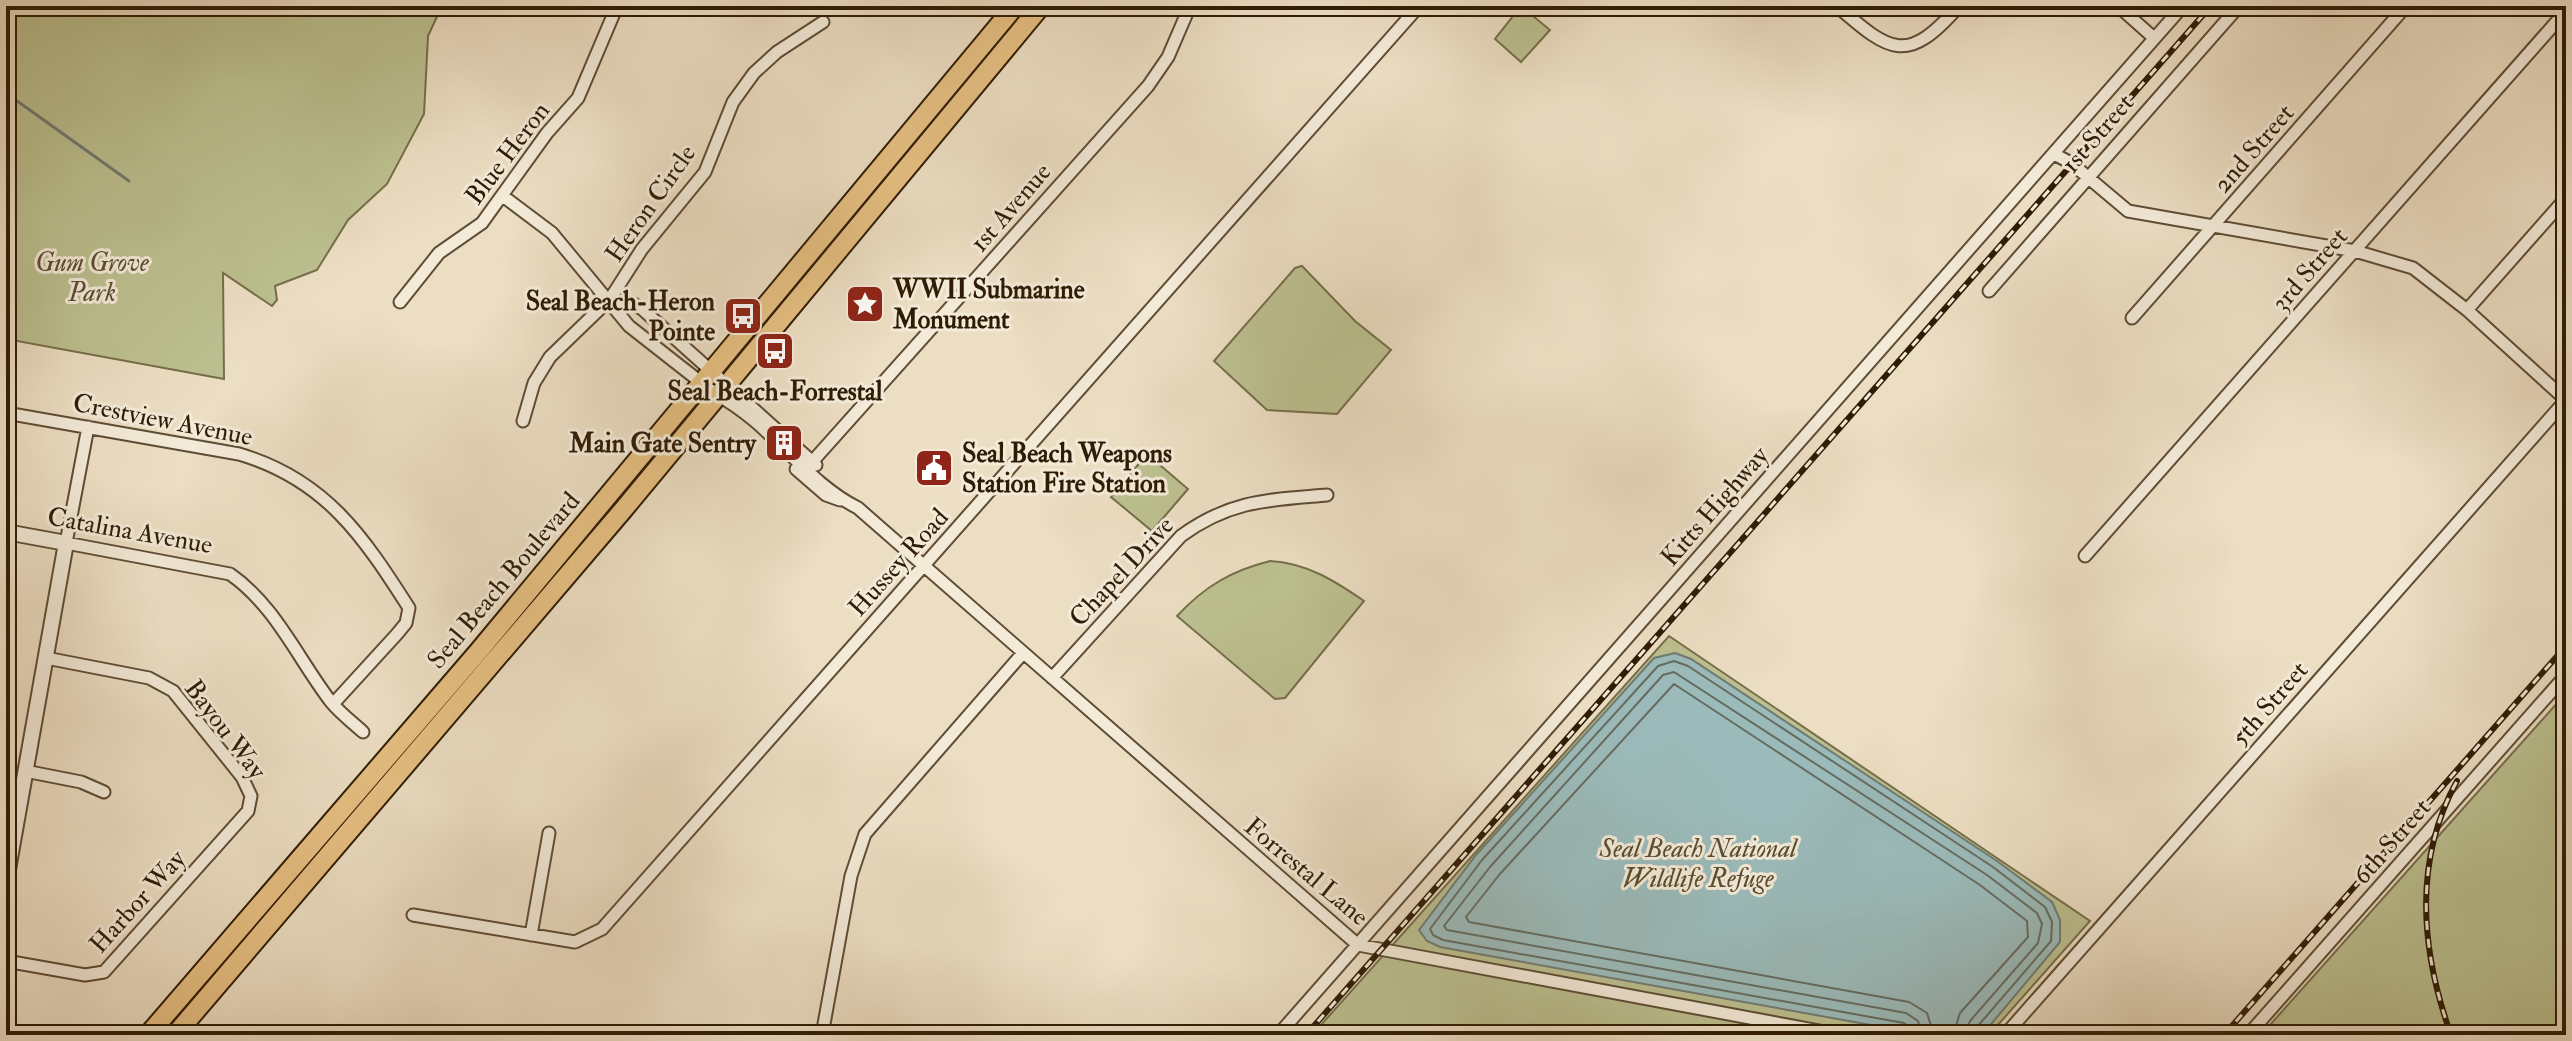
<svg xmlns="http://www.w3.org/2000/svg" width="2572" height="1041" viewBox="0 0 2572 1041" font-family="'IM FELL Double Pica',serif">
<rect width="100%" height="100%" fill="#ecdec3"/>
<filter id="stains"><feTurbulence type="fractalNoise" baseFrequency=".0025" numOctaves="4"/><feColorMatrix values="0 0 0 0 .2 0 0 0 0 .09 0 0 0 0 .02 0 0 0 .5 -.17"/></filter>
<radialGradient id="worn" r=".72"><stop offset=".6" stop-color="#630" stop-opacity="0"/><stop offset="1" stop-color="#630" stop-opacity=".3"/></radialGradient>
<path fill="#bcc090" stroke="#766e4a" stroke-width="2" d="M6,6H442L428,36L424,114L387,184L348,220L317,270L275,286L277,300L272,306L223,273L224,379L6,339Z
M1521,6L1550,30L1521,62L1495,39Z
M1302,266L1355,321L1391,350L1337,414L1267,410L1214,361L1295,268Z
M1147,454L1188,489L1152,531L1111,497Z
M1270,561C1307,563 1335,581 1364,601L1285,698L1275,699L1177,616C1205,586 1231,571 1270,561Z
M1669,636L2090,921L1989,1035H1312Z
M2566,693V1035H2261Z"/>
<path fill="#9bbbbb" stroke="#707b72" stroke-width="2" d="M1675,653L1691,659L1997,861L2052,902L2060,920V942L1987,1029L1979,1035H1926L1440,947L1427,941L1419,930L1476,855L1654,658Z"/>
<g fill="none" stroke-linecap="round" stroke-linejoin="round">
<path stroke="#656c60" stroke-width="2" d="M1912,1035L1911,1028L1904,1023L1443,940L1433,935L1430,929L1482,860L1658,666L1674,661L1688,666L1993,867L2045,907L2052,922L2051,941L1977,1027L1975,1035
M1922,1035L1918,1021L1906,1013L1447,930L1444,926L1490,867L1663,675L1674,672L1987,875L2037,913L2042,924L2038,943L1970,1021L1965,1035
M1934,1035L1927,1013L1909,1002L1469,922L1466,917L1499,875L1674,684L1980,885L2027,921L2028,937L1960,1013L1953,1035"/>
<path stroke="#707b72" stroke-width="3" d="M6,93L129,181"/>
<defs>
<path id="minor" d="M1837,6C1891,53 1907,65 1959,6
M2118,6L2154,38
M2054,154L2071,163L2128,211L2355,251L2413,268L2467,310L2566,400
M503,196L552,233L629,326L717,395C771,423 804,481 858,508L1358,945L1841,1035
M1989,291L2239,6
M610,299L632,303L642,309L816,465
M400,302L439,253L482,223L547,133L578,98L617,6
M2467,310L2566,198
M2132,318L2406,6
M6,413L239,454C325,479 363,536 409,608L406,623L397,634L333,704
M523,421L534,383L550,357L610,299L642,249L705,172L733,102L754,73L777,52L823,22
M88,427L66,543L230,574C275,605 298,659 331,702C340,713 352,722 363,732
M812,462L1148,86L1168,57L1190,6
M796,469L826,495L840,500
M2085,556L2566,11
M1052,678L1181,536C1230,500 1269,500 1327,495
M25,771L81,782L104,792
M413,915L575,942L602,929L1419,6
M531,935L549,833
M6,961L85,975L104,972L248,811L251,796L242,777L173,691L149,678L46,658
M822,1035L851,876L865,834L1023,653
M1278,1035L2183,6
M2005,1035L2566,400
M2248,1035L2566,675"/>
<path id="tertiary" d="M6,532L66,543L6,881"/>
<path id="primary" d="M148,1035L478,652L1015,6
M175,1035L623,510L1041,6"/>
</defs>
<use href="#minor" stroke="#5e4c34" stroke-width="15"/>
<use href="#tertiary" stroke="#5e4c34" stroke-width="18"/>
<use href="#primary" stroke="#2f1c05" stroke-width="22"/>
<use href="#minor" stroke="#f3ead8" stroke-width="11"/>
<use href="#tertiary" stroke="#f3ead8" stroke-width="14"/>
<use href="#primary" stroke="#e6bf82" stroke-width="18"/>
<defs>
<path id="rail" d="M1306,1035L2211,6
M2224,1035L2566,646
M2451,1035C2421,951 2413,861 2457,781"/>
</defs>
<use href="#rail" stroke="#2f1c05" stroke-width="6"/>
<use href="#rail" stroke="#f3ead8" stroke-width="3" stroke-dasharray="9" stroke-linecap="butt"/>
</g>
<defs>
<symbol id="sight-square" viewBox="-11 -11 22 22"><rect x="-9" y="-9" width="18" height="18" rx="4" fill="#8f2418" stroke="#f3ead8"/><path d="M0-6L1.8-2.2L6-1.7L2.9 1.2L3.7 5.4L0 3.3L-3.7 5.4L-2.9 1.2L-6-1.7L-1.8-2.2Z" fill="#fff"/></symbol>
<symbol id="bus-square" viewBox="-11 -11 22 22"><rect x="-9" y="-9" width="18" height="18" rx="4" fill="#8f2418" stroke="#f3ead8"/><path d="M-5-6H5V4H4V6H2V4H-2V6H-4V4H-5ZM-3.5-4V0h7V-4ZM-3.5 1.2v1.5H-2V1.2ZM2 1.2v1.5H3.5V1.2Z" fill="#fff"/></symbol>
<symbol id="building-square" viewBox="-11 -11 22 22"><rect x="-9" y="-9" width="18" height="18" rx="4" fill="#8f2418" stroke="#f3ead8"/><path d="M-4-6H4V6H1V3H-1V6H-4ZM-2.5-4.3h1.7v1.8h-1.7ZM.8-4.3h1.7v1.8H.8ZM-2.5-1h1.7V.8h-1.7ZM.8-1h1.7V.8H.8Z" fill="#fff"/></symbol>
<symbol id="civic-square" viewBox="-11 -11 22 22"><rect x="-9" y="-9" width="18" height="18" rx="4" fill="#8f2418" stroke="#f3ead8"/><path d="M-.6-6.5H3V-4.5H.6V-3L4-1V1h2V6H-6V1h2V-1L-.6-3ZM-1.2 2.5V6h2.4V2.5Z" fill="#fff"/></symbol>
</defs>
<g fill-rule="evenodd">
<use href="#sight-square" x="843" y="282" width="44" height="44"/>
<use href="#bus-square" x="721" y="294" width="44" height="44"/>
<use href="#bus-square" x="753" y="329" width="44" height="44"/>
<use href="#building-square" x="762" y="421" width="44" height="44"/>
<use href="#civic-square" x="912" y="446" width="44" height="44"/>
</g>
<g text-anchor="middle" stroke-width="6" stroke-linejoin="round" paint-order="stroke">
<g font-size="26" fill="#2f1c05" stroke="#f3ead8">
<text transform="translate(2097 133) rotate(-49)" y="9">1st Street</text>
<text transform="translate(2253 148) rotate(-49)" y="9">2nd Street</text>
<text transform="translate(507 153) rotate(-53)" y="9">Blue Heron</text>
<text transform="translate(650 203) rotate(-55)" y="9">Heron Circle</text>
<text transform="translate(1010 207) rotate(-49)" y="9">1st Avenue</text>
<text transform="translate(2309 269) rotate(-49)" y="9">3rd Street</text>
<text transform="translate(163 419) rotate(11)" y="9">Crestview Avenue</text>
<text transform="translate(1714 506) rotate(-49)" y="9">Kitts Highway</text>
<text transform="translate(130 530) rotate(10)" y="9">Catalina Avenue</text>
<text transform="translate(898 562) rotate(-48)" y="9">Hussey Road</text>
<text transform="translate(1121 571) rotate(-47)" y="9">Chapel Drive</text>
<text transform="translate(503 580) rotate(-50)" y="9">Seal Beach Boulevard</text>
<text transform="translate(2269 703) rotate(-49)" y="9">5th Street</text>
<text transform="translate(226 729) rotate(53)" y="9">Bayou Way</text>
<text transform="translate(2391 841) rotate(-49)" y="9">6th Street</text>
<text transform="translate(1307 871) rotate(40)" y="9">Forrestal Lane</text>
<text transform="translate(137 901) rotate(-48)" y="9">Harbor Way</text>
</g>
<g font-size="26" font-style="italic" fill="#594d2f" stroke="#f3ead8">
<text x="92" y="271">Gum Grove<tspan x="92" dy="30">Park</tspan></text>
<text x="1698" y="857">Seal Beach National<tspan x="1698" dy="30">Wildlife Refuge</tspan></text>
</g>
<g font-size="26" font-weight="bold" fill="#2f1c05" stroke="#f3ead8" text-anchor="start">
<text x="893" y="298">WWII Submarine<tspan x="893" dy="30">Monument</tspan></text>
<text x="715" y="310" text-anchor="end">Seal Beach-Heron<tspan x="715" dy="30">Pointe</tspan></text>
<text x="775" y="400" text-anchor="middle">Seal Beach-Forrestal</text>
<text x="756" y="452" text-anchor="end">Main Gate Sentry</text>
<text x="962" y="462">Seal Beach Weapons<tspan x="962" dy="30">Station Fire Station</tspan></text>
</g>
</g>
<rect width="2572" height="1041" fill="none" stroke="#ecdec3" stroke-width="32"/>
<rect x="8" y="8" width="2556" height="1025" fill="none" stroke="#2f1c05" stroke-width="4"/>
<rect x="16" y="16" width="2540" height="1009" fill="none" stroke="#2f1c05" stroke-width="2"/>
<rect width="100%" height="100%" filter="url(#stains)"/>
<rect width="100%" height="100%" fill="url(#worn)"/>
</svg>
